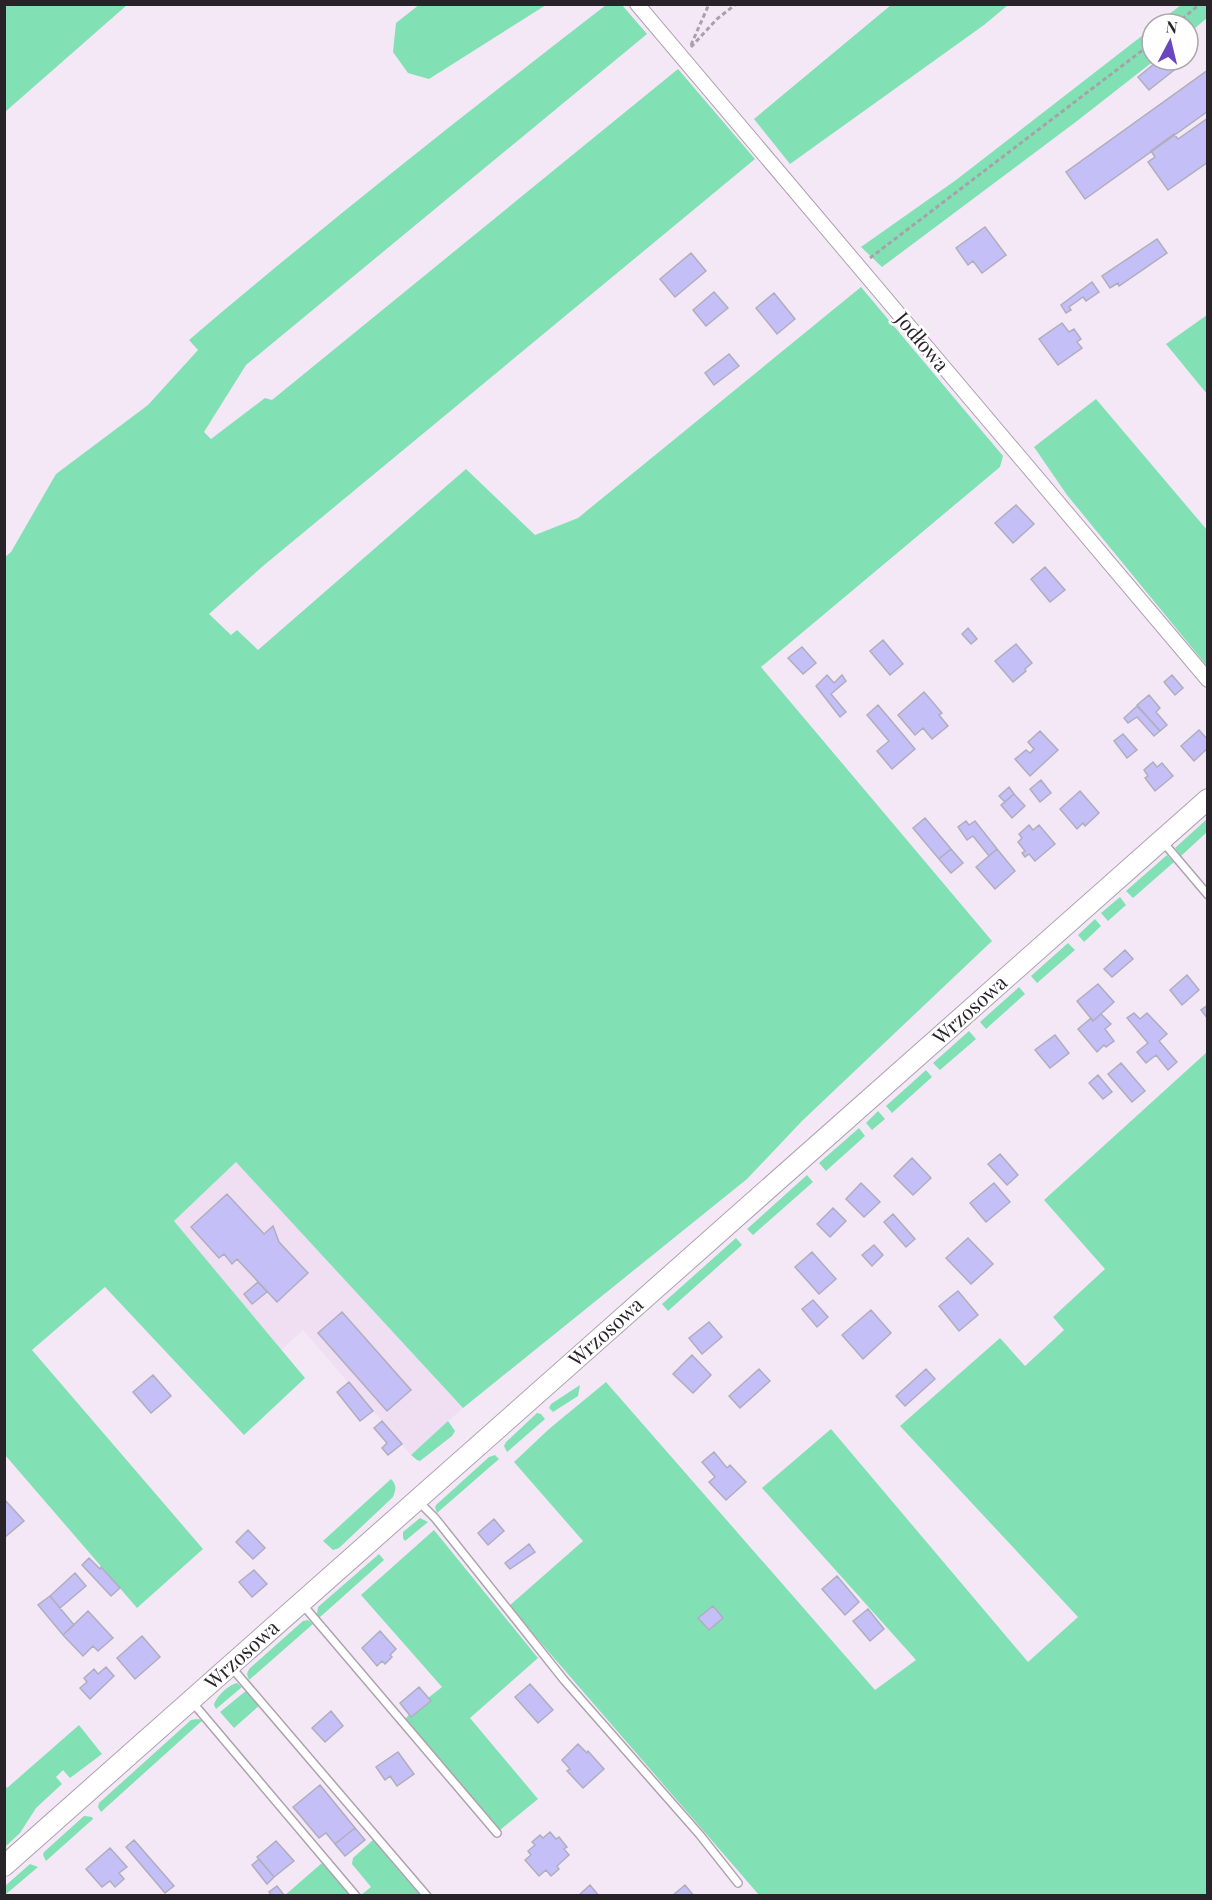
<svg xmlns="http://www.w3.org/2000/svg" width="1212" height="1900" viewBox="0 0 1212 1900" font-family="'Playfair Display',serif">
<rect width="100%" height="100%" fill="#f4e8f6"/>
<path fill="#f0def3" d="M236,1162L463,1408L411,1455L303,1330L280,1351L174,1221Z"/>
<path fill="#81e1b4" d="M5,4H127V5L5,112Z
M420,4H546V5L429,79L408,73L393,52L396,23Z
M606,5H622L647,34L246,365L204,432L211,439L265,398L272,400L678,69L755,159L263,566L209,614L231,635L237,630L258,650L466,469L535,535L578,518L861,287L1003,456L1000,467L761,667L992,941L802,1121L747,1179L463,1408L236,1162L174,1221L305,1378L244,1435L105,1287L32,1350L203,1549L137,1608L5,1455L4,558L11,552L56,474L148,405L198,350L189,340C325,224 465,114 606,5Z
M891,5H1008L984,25L790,164L754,119Z
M1181,5H1207V18L1188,34V24H1156Z
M1152,28V60H1155L1077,121L882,267L861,247L956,180Z
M1207,315V394L1166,344Z
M1096,399L1207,530V666L1067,495L1034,447Z
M1207,819V832L1181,856L1175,848Z
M1167,855L1174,862L1133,898L1126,891Z
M1120,897L1126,905L1108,921L1101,913Z
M1095,919L1101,926L1084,942L1078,935Z
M1068,943L1075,950L1037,983L1031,976Z
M1019,987L1025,994L986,1029L980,1022Z
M969,1031L976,1039L940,1070L933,1063Z
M1207,1052V1895H759L509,1606L583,1541L514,1462L549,1429L606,1382L875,1690L916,1660L762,1488L831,1429L1028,1662L1078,1617L900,1426L1000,1338L1025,1366L1064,1330L1053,1317L1105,1269L1044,1200Z
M926,1070L932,1077L892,1113L886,1106Z
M878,1111L885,1119L872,1130L866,1123Z
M859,1128L865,1136L826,1171L819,1163Z
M807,1175L813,1182L753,1235L747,1229Z
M736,1238L742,1245L668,1311L662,1304Z
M580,1385L578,1396L553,1412L549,1408L551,1404Z
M537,1413L541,1414L545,1419L507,1452L504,1446L506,1442Z
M448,1421L455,1431L452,1436L420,1461L417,1460L411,1455Z
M495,1455L499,1459L437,1513L435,1507L436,1505L489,1457Z
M391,1479C397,1485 396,1490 393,1497L339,1548L333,1550L323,1541Z
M420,1518L428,1522L405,1541L403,1538V1532Z
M434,1530L538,1658L470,1718L538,1799L500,1830L405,1719L409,1715L411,1717L430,1702L428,1698L442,1687L361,1595Z
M379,1554L384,1560L319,1618L317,1614L318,1607Z
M308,1620L313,1624L249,1680L247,1674L249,1669L303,1621Z
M237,1683L242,1687L216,1709L214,1705C216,1697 228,1685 237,1683Z
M247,1690L260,1705L234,1728L220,1712Z
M197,1719L203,1720L101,1812L98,1807L99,1803L191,1720Z
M79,1725L102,1754L70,1778L63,1770L56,1777L62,1784L36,1808L20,1833L5,1847V1785L7,1788Z
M84,1816L92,1817L93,1819L46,1861L43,1855L44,1852Z
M373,1840L420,1895H361L371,1887L352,1864L353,1858Z
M322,1863L351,1895L284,1896Z
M30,1864L38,1867L5,1895V1886Z"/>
<path fill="#c4bff6" stroke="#afaebe" stroke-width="1.5" d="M1159,60H1172L1178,67L1149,90L1138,77Z
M1208,70V111L1085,199L1066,172Z
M1208,118V162L1168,190L1148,162L1155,157L1151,151L1174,134L1178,139Z
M985,227L1006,255L982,273L973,261L968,265L956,248Z
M1157,239L1167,253L1119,286L1118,283L1110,288L1102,276Z
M691,253L706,271L675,297L660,279Z
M1092,282L1099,292L1086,301L1083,297L1069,307L1071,310L1066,313L1061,305Z
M714,292L728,308L706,326L693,310Z
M774,293L795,319L777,334L756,308Z
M1062,323L1069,332L1074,329L1081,339L1077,342L1082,348L1058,365L1039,339Z
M729,354L739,366L714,385L705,373Z
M1016,505L1034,524L1013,543L995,523Z
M1045,567L1065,590L1050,602L1031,579Z
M968,628L977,639L971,644L962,634Z
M883,640L903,664L890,675L870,651Z
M1016,644L1032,663L1025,669L1026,671L1013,682L995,661Z
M802,647L816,663L803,674L788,658Z
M827,675L834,683L842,675L846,681L831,694L846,712L840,717L816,686Z
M1172,675L1183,688L1175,695L1164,682Z
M924,692L942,713L939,715L948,726L932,739L923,728L915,735L898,715Z
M1149,695L1160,708L1156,712L1167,725L1160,731L1137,705Z
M878,705L915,749L892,769L877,751L889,741L867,715Z
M1137,706L1160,731L1154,736L1137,717L1128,723L1124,718Z
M1199,730L1208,740V748L1194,761L1181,746Z
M1040,731L1058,750L1030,776L1015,759L1026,750L1030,753L1034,749L1028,742Z
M1123,734L1137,750L1127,758L1114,741Z
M1153,762L1157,767L1162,763L1173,776L1155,791L1145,778L1148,776L1144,770Z
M1041,780L1051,793L1040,802L1030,789Z
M1009,787L1014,794L1005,802L999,796Z
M1080,791L1099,813L1085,826L1083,823L1077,829L1060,809Z
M1014,794L1025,806L1012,818L1001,805Z
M925,818L951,849L939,859L913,828Z
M966,821L969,825L975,821L997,849L989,856L973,836L967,840L958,827Z
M1029,825L1033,830L1039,825L1055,844L1035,861L1029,854L1025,857L1022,853L1025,851L1018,842L1022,838L1019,834Z
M951,849L963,863L951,873L939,859Z
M997,849L1015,871L995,889L976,867Z
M1125,950L1133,959L1112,977L1104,969Z
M1187,975L1199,990L1182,1005L1170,990Z
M1098,984L1114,1002L1093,1021L1077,1001Z
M1208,1005V1019L1201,1010Z
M1134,1013L1140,1019L1147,1013L1167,1034L1159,1041L1177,1062L1168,1070L1156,1055L1146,1063L1137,1052L1148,1043L1127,1018Z
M1101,1014L1111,1024L1105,1029L1114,1041L1106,1047L1104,1045L1097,1052L1078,1029L1091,1018L1093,1021Z
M1055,1035L1069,1053L1050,1068L1035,1050Z
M1121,1063L1145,1091L1132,1102L1108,1074Z
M1098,1075L1112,1092L1103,1099L1089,1083Z
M1000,1154L1018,1175L1007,1185L988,1164Z
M912,1158L931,1178L913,1195L894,1176Z
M861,1183L880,1202L864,1217L846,1199Z
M994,1183L1010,1202L986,1222L970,1203Z
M227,1194L264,1234L273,1226L279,1242L308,1273L277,1302L237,1259L232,1264L224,1254L219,1258L191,1227Z
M833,1208L846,1221L830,1237L817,1224Z
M893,1214L915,1239L906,1247L884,1222Z
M968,1238L993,1264L971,1284L946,1258Z
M874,1245L883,1255L872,1266L862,1255Z
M812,1252L836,1279L819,1294L795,1267Z
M258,1282L267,1292L252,1304L244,1294Z
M958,1291L978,1315L959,1331L939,1306Z
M813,1300L828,1317L817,1327L802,1309Z
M871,1310L891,1333L863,1359L842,1335Z
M342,1312L411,1390L387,1411L318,1333Z
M709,1322L722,1337L702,1354L689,1338Z
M692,1355L711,1375L693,1393L673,1374Z
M759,1369L770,1381L740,1408L729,1396Z
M926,1369L935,1379L905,1406L896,1396Z
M153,1375L171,1396L151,1413L133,1392Z
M349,1382L373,1411L360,1421L337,1392Z
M382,1421L402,1444L388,1455L382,1448L387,1443L374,1428Z
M714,1452L727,1468L730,1465L746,1482L726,1500L709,1482L715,1477L702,1462Z
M4,1499L24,1521L4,1538Z
M494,1519L504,1531L488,1545L478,1533Z
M248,1530L265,1548L253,1559L236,1542Z
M529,1544L535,1552L510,1569L505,1563Z
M89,1558L100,1569L101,1567L120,1588L111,1596L82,1565Z
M254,1570L267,1584L252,1597L239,1582Z
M75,1573L86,1586L60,1608L50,1596Z
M837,1576L859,1602L845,1615L822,1589Z
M50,1596L74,1625L63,1635L38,1605Z
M713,1606L723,1618L709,1630L698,1618Z
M868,1609L884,1629L870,1641L853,1621Z
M88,1611L113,1638L98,1651L93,1646L83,1656L63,1635Z
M380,1631L396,1649L390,1655L392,1657L385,1664L382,1661L377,1666L362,1648Z
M142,1636L160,1657L135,1679L117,1658Z
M106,1667L114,1676L90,1699L80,1688L87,1682L84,1678L94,1669L98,1674Z
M530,1684L553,1710L538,1723L515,1697Z
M419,1687L431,1701L411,1717L400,1703Z
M331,1711L343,1726L325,1742L312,1728Z
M578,1744L587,1753L588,1751L604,1769L583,1788L567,1771L570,1769L562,1760Z
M398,1752L414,1774L397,1786L390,1776L385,1780L376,1767Z
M320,1785L355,1828L335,1844L326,1833L319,1838L293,1807Z
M355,1828L365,1840L345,1856L335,1844Z
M550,1832L556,1839L559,1837L567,1847L564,1849L569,1855L557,1866L559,1869L551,1876L546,1870L539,1876L525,1860L531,1855L528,1851L535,1845L532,1842L540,1835L543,1838Z
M134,1840L174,1886L165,1893L126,1847Z
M276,1841L294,1861L274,1877L257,1857Z
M110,1848L127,1867L119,1873L124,1879L115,1887L110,1881L102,1887L86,1869Z
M259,1859L274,1877L267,1884L252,1865Z
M590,1885L599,1896H578Z
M685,1885L694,1896H672Z
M277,1886L284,1895V1896H272L269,1892Z"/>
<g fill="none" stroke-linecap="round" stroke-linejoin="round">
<defs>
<path id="lane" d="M1163,842L1208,895
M419,1502L435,1518L564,1680L700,1835L738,1883
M303,1605L497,1833
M232,1668L427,1896
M193,1703L356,1896"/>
<path id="street" d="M637,4L1208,680"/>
<path id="secondary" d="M4,1866L1208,799"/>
</defs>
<use href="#lane" stroke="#aea2b0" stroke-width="10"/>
<use href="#street" stroke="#aea2b0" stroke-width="16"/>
<use href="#secondary" stroke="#aea2b0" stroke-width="22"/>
<path stroke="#a9a0aa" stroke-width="3" stroke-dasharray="4.5 3" stroke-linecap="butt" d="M1176,24L1200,4
M691,45L709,4
M691,47L717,19L736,4
M870,258L1152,43"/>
<use href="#lane" stroke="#fff" stroke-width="7"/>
<use href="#street" stroke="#fff" stroke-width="14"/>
<use href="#secondary" stroke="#fff" stroke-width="20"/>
</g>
<g text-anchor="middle" stroke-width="5" stroke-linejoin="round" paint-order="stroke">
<g font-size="20" fill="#282328" stroke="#fff">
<text transform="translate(922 342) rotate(50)" y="7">Jodłowa</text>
<text transform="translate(970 1010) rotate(-42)" y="7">Wrzosowa</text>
<text transform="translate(606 1332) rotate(-42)" y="7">Wrzosowa</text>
<text transform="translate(242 1655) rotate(-42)" y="7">Wrzosowa</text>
</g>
</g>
<rect width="1212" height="1900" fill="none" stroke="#282328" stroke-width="12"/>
<g transform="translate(1170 42) rotate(7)"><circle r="28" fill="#ffffff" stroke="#a9a7a9" stroke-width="1.5"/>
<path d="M0-4.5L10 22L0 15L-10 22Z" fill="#6b47bf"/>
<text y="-9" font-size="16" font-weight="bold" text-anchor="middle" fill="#282328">N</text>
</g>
</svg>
